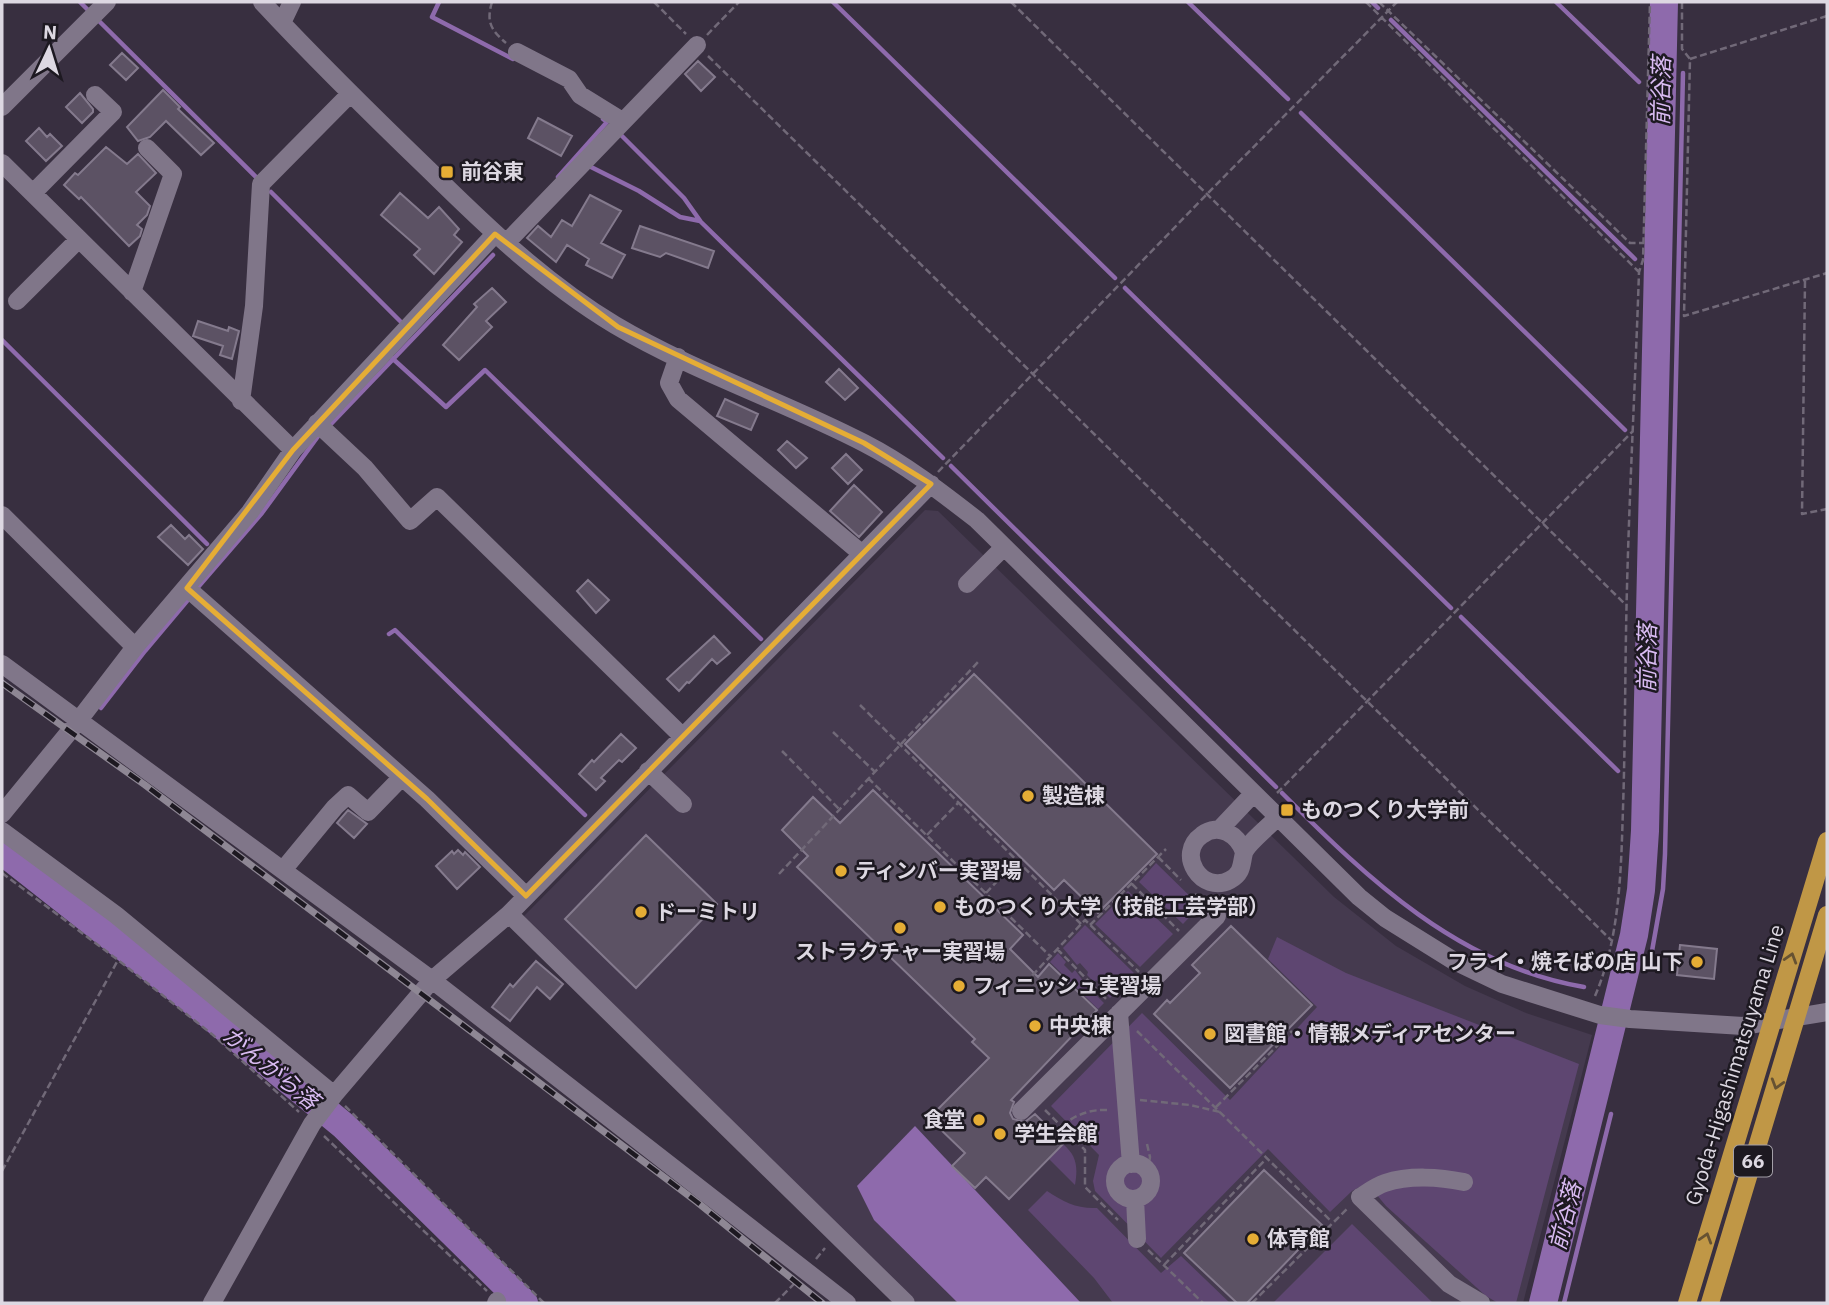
<svg xmlns="http://www.w3.org/2000/svg" width="1829" height="1305" viewBox="0 0 1829 1305" font-family="'IBM Plex Sans','Noto Sans JP',sans-serif">
<rect width="100%" height="100%" fill="#382f40"/>
<path fill="#453a4f" d="M925,510L938,511L1334,897L1396,946L1465,986L1526,1013L1592,1035L1523,1303H917L524,916Z"/>
<path fill="#5e4671" d="M1156,863L1200,906L1183,924L1139,882Z
M1128,891L1173,934L1140,967L1095,924Z
M1085,925L1134,973L1110,998L1103,991L1105,988L1096,980L1094,982L1087,975L1088,972L1080,963L1077,965L1063,948Z
M1277,937L1346,973L1579,1064L1516,1303H1498L1486,1296L1386,1206L1367,1183L1352,1191L1330,1212L1268,1149L1161,1258L1095,1191L1093,1181L1099,1155L1051,1106L1142,1013L1230,1100L1317,1007L1268,959Z
M1058,953L1066,962L1064,965L1072,973L1075,970L1089,989L1092,987L1099,994L1097,996L1104,1003L1098,1009L1050,962Z
M1063,1144C1077,1156 1078,1167 1075,1185L1049,1159Z
M1047,1191C1064,1202 1077,1209 1097,1208L1161,1273L1181,1256L1230,1303H1113L1094,1278L1028,1210Z
M1352,1224L1433,1303H1273Z"/>
<path fill="#8e6aac" d="M915,1126L1081,1303H958L874,1220L857,1186Z"/>
<g fill="none" stroke-linecap="round" stroke-linejoin="round">
<path stroke="#8e6aac" stroke-width="4.5" d="M80,2L89,11
M439,2L432,17L513,59
M833,2L1115,278
M1188,2L1288,99
M1372,2L1378,8
M1556,2L1639,82
M1391,20L1635,259
M99,21L258,179
M1301,113L1625,430
M620,134L684,198L701,222L943,458
M589,166L639,191L680,217L700,221
M558,177L607,122L603,119
M271,192L400,321
M1125,288L1451,608
M2,340L207,544
M392,358L446,407L485,370L761,639
M331,424L493,255
M951,466L1276,787
M199,586L262,513L319,435
M1461,617L1618,771
M389,634L395,630L585,815
M101,708L145,651L187,601
M1282,793C1368,879 1459,966 1584,987
M1652,951L1663,889L1665,854L1683,73
M1611,990L1621,991
M1564,1303L1611,1114"/>
<path stroke="#8e6aac" stroke-width="28" d="M2,851L190,999L344,1126L524,1303
M1543,1303L1634,935L1641,890L1645,831L1664,2"/>
</g>
<path fill="#5c5264" stroke="#847a8d" stroke-width="2" d="M122,53L138,68L126,80L110,65Z
M698,61L715,77L701,91L685,74Z
M163,90L180,107L178,109L214,143L201,155L166,121L150,137L138,141L127,127Z
M80,93L93,109V112L82,123L66,107Z
M538,118L572,136L561,156L528,138Z
M39,128L47,137L50,134L62,146L46,161L26,141Z
M106,147L127,164L138,154L156,173L136,192L150,206L147,215L137,225L142,229L140,236L129,246L81,197L79,199L64,185L75,173L78,175Z
M400,193L428,218L439,207L459,229L454,235L462,242L434,274L414,255L420,249L381,215Z
M590,195L621,211L601,243L625,255L612,278L586,265L589,259L567,245L556,262L527,238L538,226L551,237L562,220L572,226Z
M640,226L714,251L708,268L666,253L660,257L632,248Z
M492,288L506,302L486,321L492,327L459,360L443,345L477,307L474,304Z
M198,321L228,331L229,327L239,331L232,359L220,355L223,346L193,336Z
M839,369L858,388L845,400L826,382Z
M725,399L758,414L751,430L717,416Z
M787,441L807,458L796,468L778,450Z
M846,454L862,470L848,484L832,468Z
M854,485L882,512L859,537L830,511Z
M171,525L185,539L189,535L203,549L188,565L158,537Z
M588,580L609,600L596,613L577,591Z
M714,636L730,653L717,664L712,659L689,683L687,682L679,691L667,679Z
M974,674L1157,854L1098,913L1064,880L1054,890L905,744Z
M621,734L636,748L622,762L619,760L601,778L605,781L596,790L579,774L592,760L594,762Z
M873,790L1023,935L1010,949L1038,977L1049,964L1097,1010L1011,1100L1014,1102L1010,1113L1013,1119L1025,1122L1035,1114L1064,1143L1009,1199L986,1177L975,1188L952,1166L965,1153L936,1125L943,1118L936,1111L989,1058L972,1042L975,1039L797,867L808,856L782,830L813,797L840,823Z
M348,810L367,824L354,838L337,823Z
M646,835L717,904L636,988L565,919Z
M458,850L463,855L465,852L480,867L457,889L436,866L452,851L454,854Z
M1231,926L1312,1005L1230,1088L1154,1014L1167,1000L1170,1003L1200,973L1192,965Z
M1680,945L1717,949L1714,979L1677,975Z
M536,961L563,984L550,999L537,987L510,1021L492,1007L510,984L513,987Z
M1264,1170L1322,1225L1247,1303H1237L1184,1253Z"/>
<g fill="none" stroke-linecap="round" stroke-linejoin="round">
<path stroke="#716978" stroke-width="2.5" stroke-dasharray="7 3.5" stroke-linecap="butt" d="M492,2C486,22 491,30 506,43
M654,2L686,34
M1011,2L1626,605
M1366,2L1639,272
M1379,2L1630,243H1643
M1682,2V49L1690,59L1684,316L1827,273
M707,35L739,2
M708,56L1612,941
M1690,59L1827,16
M1805,281L1802,514L1827,509
M938,472L1207,194L1397,2
M860,705L1081,924
M833,732L874,771
M782,751L839,809
M868,778L1050,956
M1277,793L1633,431
M927,835L959,802
M1158,857L1181,880
M2,873L118,960L213,1035L299,1112
M779,874L979,661
M1132,884L1179,931
M986,893L1017,860
M1195,894L1205,904
M1090,925L1166,849
M1057,949L1108,1001
M1025,983L1085,920L1139,972
M1595,996C1620,938 1621,871 1623,808C1625,750 1625,691 1626,633C1628,513 1635,393 1639,272L1643,260L1650,2
M1137,1031L1332,1222
M1140,1100L1190,1105L1220,1112
M345,1106L544,1303
M1216,1107L1292,1031
M1045,1110L1085,1150V1187L1118,1220
M1062,1126C1076,1114 1091,1109 1110,1110
M324,1136L487,1291
M1147,1144L1150,1157L1148,1171
M2,1171L118,960
M1148,1250L1203,1303
M816,1259L825,1248
M1164,1265L1266,1159
M775,1303L796,1282
M1252,1303L1349,1207"/>
<path stroke="#807689" stroke-width="18" d="M262,2C316,60 372,115 429,170C487,227 545,283 615,325C694,372 783,401 864,443C905,464 941,492 977,520L1359,897L1385,918L1454,961L1502,984L1600,1015L1630,1019L1743,1026L1827,1012
M282,23L292,2
M517,52L569,79L580,95L622,121
M2,107L107,2
M2,163L293,450
M33,193L113,112L95,95
M506,243L697,45
M132,292L173,174L147,148
M17,301L79,239
M678,357L669,383L678,399L861,553
M241,401L254,306L261,184L350,94
M317,423L365,468L410,521L437,497L683,737
M2,515L135,647
M967,584L1004,547
M187,588L427,799L526,896
M2,664L432,980L847,1303
M648,771L683,804
M2,814L79,720L135,647L250,512L293,450L495,234
M1219,830L1253,794
M2,831L116,915L334,1095
M1244,852C1238,835 1219,822 1202,835C1175,854 1202,895 1230,880C1243,873 1241,864 1244,853C1246,845 1270,825 1277,818
M283,870L335,807L348,795L368,812L402,777
M509,914L906,1303
M1119,1013L1131,1164
M1021,1111L1217,916
M1115 1181a18 18 0 1 1 36 0a18 18 0 1 1-36 0Z
M1464,1182C1440,1177 1409,1175 1385,1183C1376,1186 1368,1192 1360,1197L1449,1284L1481,1303
M1135,1199L1137,1239
M212,1303L312,1124L334,1095L432,980L509,914L931,484
M496,1303L497,1301"/>
<path stroke="#c09746" stroke-width="18" d="M1687,1303L1827,841
M1710,1303L1827,915"/>
<defs>
<path id="rail" d="M2,683L145,785L697,1202L822,1303"/>
</defs>
<use href="#rail" stroke="#8e8794" stroke-width="7"/>
<use href="#rail" stroke="#1d1921" stroke-width="4.5" stroke-dasharray="13" stroke-linecap="butt"/>
</g>
<defs><path id="oneway-chevron" d="M-2-3.5L2.5 0L-2 3.5" fill="none" stroke-width="1.6" stroke-linecap="round" stroke-linejoin="round" transform="scale(1.75)"/></defs>
<g stroke="#665232">
<use href="#oneway-chevron" transform="translate(1791 958) rotate(-73)"/>
<use href="#oneway-chevron" transform="translate(1777 1084) rotate(107)"/>
<use href="#oneway-chevron" transform="translate(1706 1238) rotate(-73)"/>
</g>
<path fill="none" stroke="#e5ad35" stroke-width="5" stroke-linejoin="round" d="M495,234L618,327L864,443L931,484L526,896L427,799L187,588L293,450Z"/>
<g fill="#e5ad35" stroke="#1d1921" stroke-width="2.5">
<rect x="440" y="165" width="14" height="14" rx="3.5"/>
<circle cx="1028" cy="796" r="7"/>
<rect x="1280" y="803" width="14" height="14" rx="3.5"/>
<circle cx="841" cy="871" r="7"/>
<circle cx="940" cy="907" r="7"/>
<circle cx="641" cy="912" r="7"/>
<circle cx="900" cy="928" r="7"/>
<circle cx="1697" cy="962" r="7"/>
<circle cx="959" cy="986" r="7"/>
<circle cx="1035" cy="1026" r="7"/>
<circle cx="1210" cy="1034" r="7"/>
<circle cx="979" cy="1120" r="7"/>
<circle cx="1000" cy="1134" r="7"/>
<circle cx="1253" cy="1239" r="7"/>
</g>
<g text-anchor="middle" stroke-width="5" stroke-linejoin="round" paint-order="stroke">
<rect fill="#1d1921" stroke="#a39fa8" stroke-width="2" x="1734" y="1145.5" width="38" height="31" rx="5"/>
<g font-size="19" font-weight="bold" fill="#ddd8e2">
<text x="1753" y="1168">66</text>
</g>
<g font-size="21" font-weight="bold" fill="#ddd8e2" stroke="#1d1921" text-anchor="start">
<text x="461" y="179">前谷東</text>
<text x="1042" y="803">製造棟</text>
<text x="1301" y="817">ものつくり大学前</text>
<text x="855" y="878">ティンバー実習場</text>
<text x="954" y="914">ものつくり大学（技能工芸学部）</text>
<text x="655" y="919">ドーミトリ</text>
<text x="900" y="959" text-anchor="middle">ストラクチャー実習場</text>
<text x="1683" y="969" text-anchor="end">フライ・焼そばの店 山下</text>
<text x="973" y="993">フィニッシュ実習場</text>
<text x="1049" y="1033">中央棟</text>
<text x="1224" y="1041">図書館・情報メディアセンター</text>
<text x="965" y="1127" text-anchor="end">食堂</text>
<text x="1014" y="1141">学生会館</text>
<text x="1267" y="1246">体育館</text>
</g>
<g font-size="21" fill="#ddd8e2" stroke="#1d1921">
<text transform="translate(1735 1065) rotate(-73)" y="7">Gyoda-Higashimatsuyama Line</text>
</g>
<g font-size="23" font-style="italic" fill="#d9bbf2" stroke="#1d1921">
<text transform="translate(1661 91) rotate(-89)" y="8">前谷落</text>
<text transform="translate(1647 658) rotate(-89)" y="8">前谷落</text>
<text transform="translate(271 1068) rotate(39)" y="8">がんがら落</text>
<text transform="translate(1565 1216) rotate(-76)" y="8">前谷落</text>
</g>
</g>
<rect width="1829" height="1305" fill="none" stroke="#ddd8e2" stroke-width="7"/>
<g transform="translate(49 49) rotate(4)" stroke="#1d1921" stroke-width="5" paint-order="stroke">
<path d="M0-5L12 26L0 18L-12 26Z" fill="#ddd8e2"/>
<text y="-10" font-size="19" font-weight="bold" text-anchor="middle" fill="#ddd8e2">N</text>
</g>
</svg>
